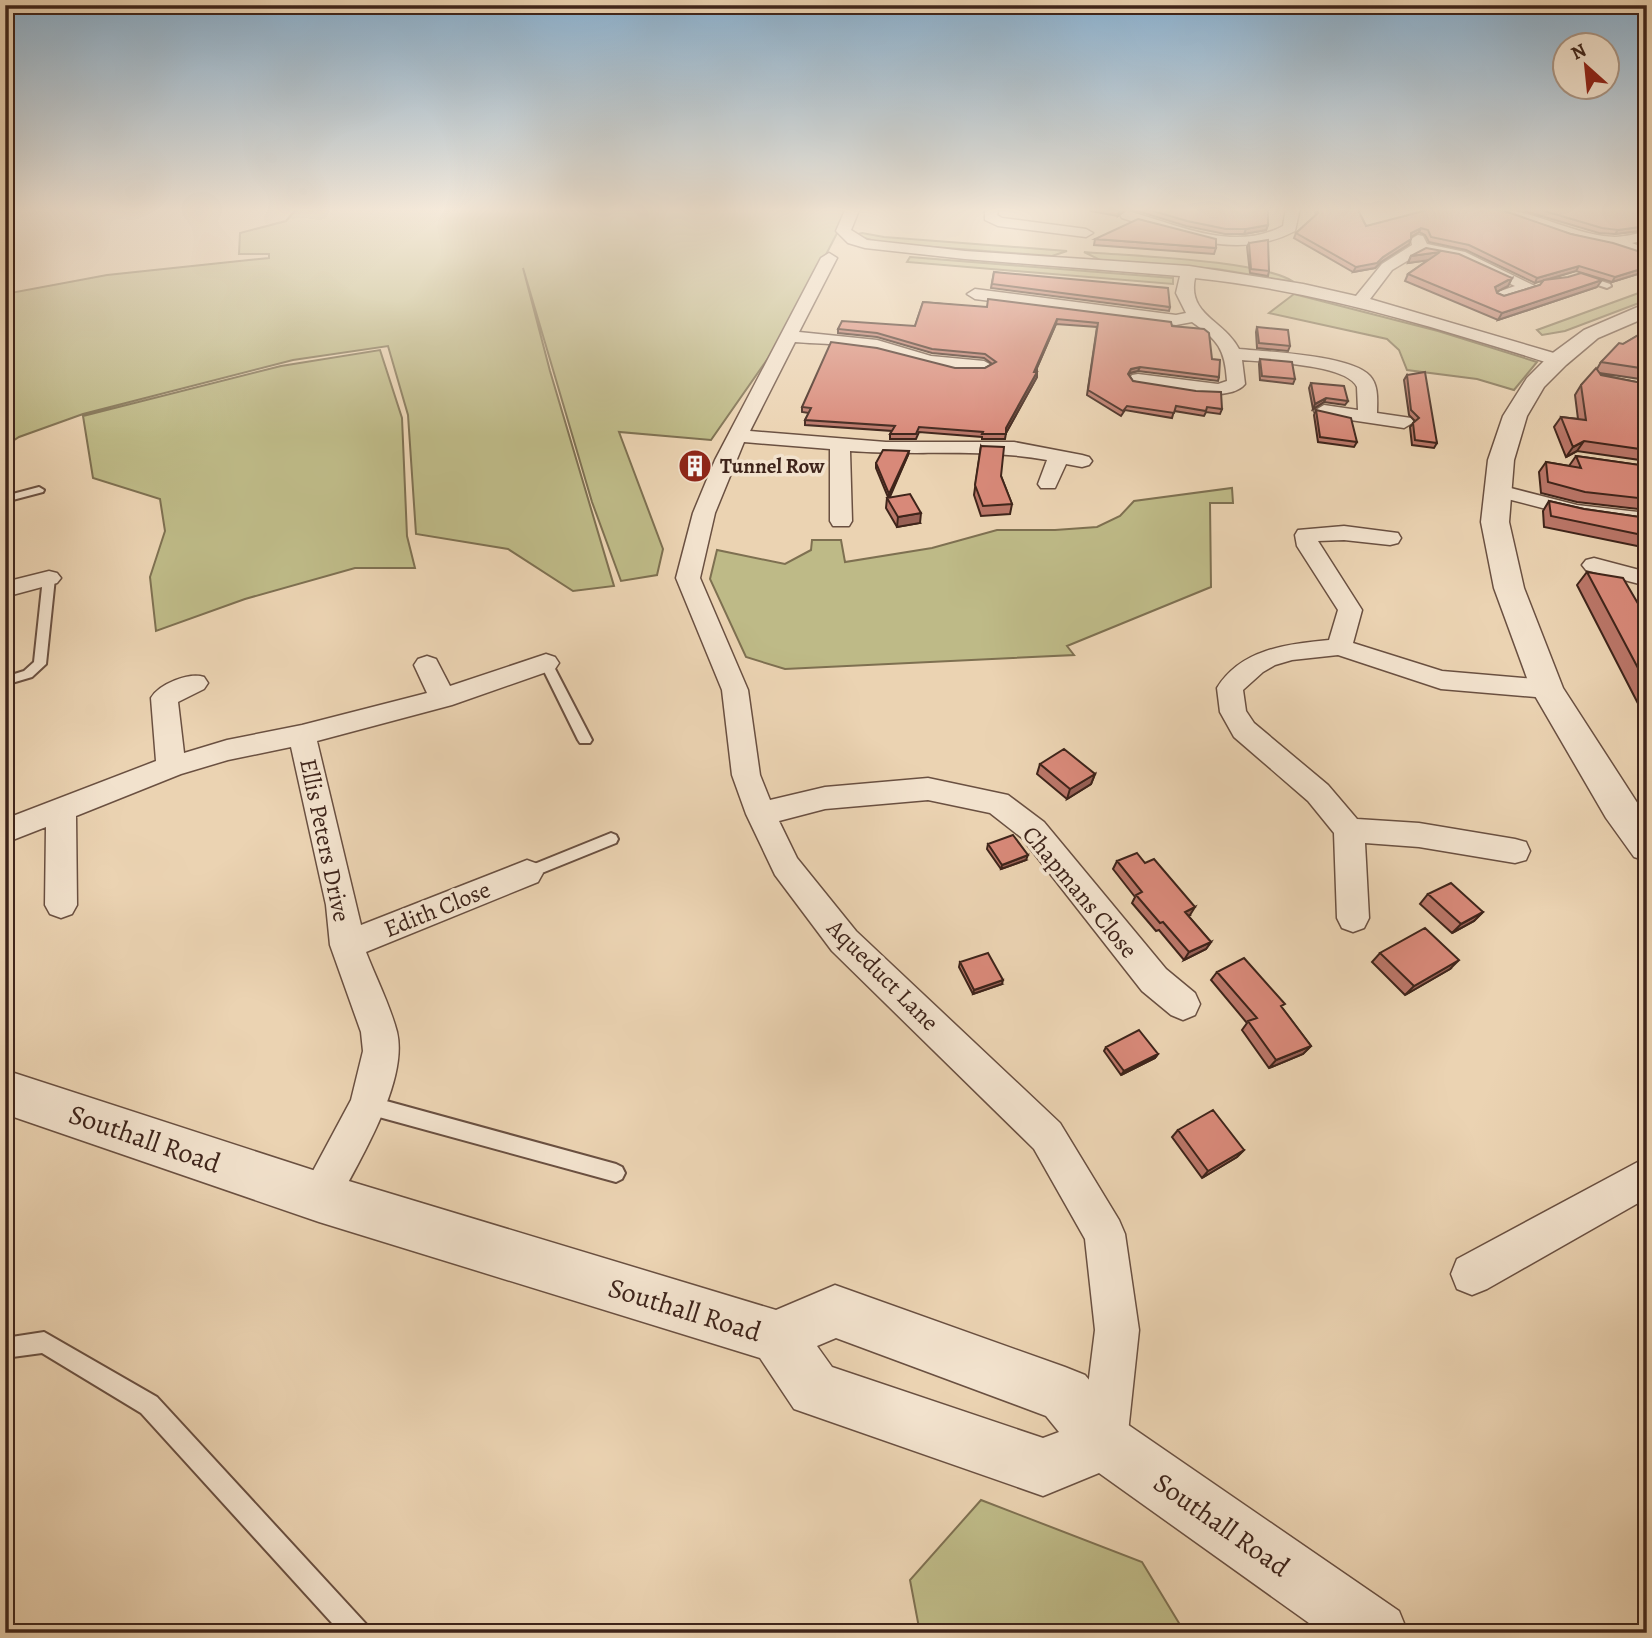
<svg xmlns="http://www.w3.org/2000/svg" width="1652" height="1638" viewBox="0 0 1652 1638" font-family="Alegreya,serif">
<rect width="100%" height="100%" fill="#ebd3b2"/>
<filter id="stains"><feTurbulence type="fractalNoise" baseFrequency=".00286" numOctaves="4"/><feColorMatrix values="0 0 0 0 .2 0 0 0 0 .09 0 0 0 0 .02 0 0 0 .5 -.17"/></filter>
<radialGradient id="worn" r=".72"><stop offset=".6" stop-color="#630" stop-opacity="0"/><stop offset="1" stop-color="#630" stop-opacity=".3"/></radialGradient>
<path fill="#beba87" stroke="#7e7051" stroke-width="2" d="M297,208H850L785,334L711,440L619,432L663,549L657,575L621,581L592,502L523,268L550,371L614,586L573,591L508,549L416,534L408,415L388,346L293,360L83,414L19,437L5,446V294L107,275L269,258V254H239L240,233L286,221Z
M862,233L884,237L1067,251L1052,256L882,243L854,235Z
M1084,252C1130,256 1261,260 1294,282L1217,269L1100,260Z
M910,257L1173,278V284L907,262Z
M1647,290V300L1565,331L1542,335L1537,330Z
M1294,294L1438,331L1537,362L1514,390L1477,379L1407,370L1399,350L1387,339L1269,313Z
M380,350L402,418L407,536L415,568H355L245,599L156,631L150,577L165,531L160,499L93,478L83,416L281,366Z
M1232,488L1233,503H1210L1211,587L1067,646L1074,655L785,669L746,657L710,579L717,550L785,564L811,550L812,540H841L845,562L932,548L997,530H1055L1097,527L1120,516L1134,501Z
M981,1500L1142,1562L1185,1633H920L910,1580Z"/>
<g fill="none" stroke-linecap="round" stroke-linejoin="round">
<defs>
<path id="service" d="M1583,275L1610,284L1611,286L1607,288L1580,279L1579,277Z
M39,487L44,490L43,492L5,502V496Z
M49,575L55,578L46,664L32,677L5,685V677L24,671L34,662L43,578Z
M546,659L552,663L592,740L590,743H580L578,740L540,663Z
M611,833L616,835L618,839L616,843L527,879L522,877L520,873L522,869Z
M368,1096L616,1164L622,1167L625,1173L622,1179L616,1182L368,1114L362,1111L359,1105L362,1099Z
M44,1332L157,1397L366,1624L369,1633H341L141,1413L42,1353L5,1358V1338Z"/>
<path id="minor" d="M846,208H860L851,230L867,240L965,251L1189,266L1303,284L1356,296L1382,264L1412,245L1411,239L1418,235L1423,236L1427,244L1465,252L1537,287L1535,290L1501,301L1495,299L1493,296L1495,293L1515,286L1456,259L1422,252L1392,270L1370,299L1564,356L1567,360L1558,365L1552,364C1434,327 1319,291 1195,278C1187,315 1224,320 1239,349C1268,352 1351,355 1370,376C1379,386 1377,401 1377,413L1411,418L1414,422L1404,428L1317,415L1314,411L1324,405L1358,410L1357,387C1347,364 1266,362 1242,360L1245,384C1228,405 1163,388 1138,384L1132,383L1129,379L1132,375L1138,374L1218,384L1227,381C1225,349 1218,340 1192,322L1176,325L975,299L967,294L975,289L1176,315L1186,313L1176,293L1180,276L965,259L865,248L848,243L836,231Z
M985,208H999L997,215L1002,218L1086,229L1093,233L1086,237L998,226L985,220Z
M1286,208H1300L1295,231C1239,261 1178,236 1122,218L1120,215L1127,211C1178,224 1232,253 1283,226Z
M1488,208C1532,208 1571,235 1615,237C1625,237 1637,233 1647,232V240L1632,243L1647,249V258L1611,245L1569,236Z
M829,253L837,258L799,332L877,340L931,356L984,361L993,366C978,383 898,355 877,350C850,344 821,344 795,342L750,431L886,442H1014L1082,455L1089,457L1092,461L1089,465L1082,467L1066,464L1055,488H1041L1038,484L1047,460C983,448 916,456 850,451L852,521L849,526H833L830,521V449L744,442L715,513L700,578L748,690L760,775L770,800L825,787L928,778L1008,795L1044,822L1166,969L1195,993L1200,1004L1195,1015L1183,1020L1171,1015L1142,991L1022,838L990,813L928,800L825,809L779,821L797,858L856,931L1060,1123L1119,1220L1125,1234L1139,1330L1127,1442L1120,1458L1104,1465L1088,1458L1081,1442L1095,1330L1085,1239L1034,1149L832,951L775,875L746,814L732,775L722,690L676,578L693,513L715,460L821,258Z
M1499,485L1577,505L1647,513V527L1577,517L1492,495L1488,491L1492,487Z
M1344,526L1398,533L1401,538L1398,543L1390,545L1344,540L1318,541L1362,610L1353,643L1442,671L1547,680L1556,683L1560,689L1556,695L1547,698L1441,689L1338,655L1292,660L1275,665L1263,672L1243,690L1246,711L1254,723L1328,785L1357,819L1419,823L1515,839L1526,842L1530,851L1526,860L1515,863L1419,847L1365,843L1369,918L1364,928L1353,932L1342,928L1337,918L1334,833L1308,801L1234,737L1220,712L1217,688C1241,649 1287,644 1329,640L1338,610L1297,546L1295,535L1298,530Z
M1594,558L1647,572V586L1586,570L1582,565L1586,560Z
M49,571L57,573L61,578L57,583L5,597V582Z
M546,654L555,657L559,663L555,669L452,705L317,741L361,925L527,860L538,864L543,873L538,882L366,952C376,978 390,1005 397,1032C409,1083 356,1166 333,1211L319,1217L305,1211L299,1197L351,1100L363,1051L361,1032L330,945L326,905L291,747L228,760L181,774L76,816L77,905L72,914L61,918L50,914L45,905L46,827L5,843V819L156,761L151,698C159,684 189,672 204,677L208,683L204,689L178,702L184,753L227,740L302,725L427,693L414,665L418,659L427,656L436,659L450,686Z
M1647,1157V1198L1487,1289L1472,1295L1457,1289L1451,1274L1457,1259Z"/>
<path id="tertiary" d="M1647,303V317L1598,338L1566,365L1544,387L1527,416L1514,460L1509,522L1524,588L1563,688L1647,818V861L1634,857L1606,818L1531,689L1494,588L1481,522L1488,460L1503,416L1527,378L1550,355L1584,330Z
M5,1070L319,1172L776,1310L835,1285L1065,1367L1085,1375L1124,1422L1399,1611L1408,1633H1323L1099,1473L1043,1496L794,1409L760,1358L319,1222L5,1114ZM836,1338L1046,1416L1059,1432L1043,1438L832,1367L817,1346Z"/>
</defs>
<use href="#service" stroke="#6a5041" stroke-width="4"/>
<use href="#minor" stroke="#6a5041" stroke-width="3"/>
<use href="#tertiary" stroke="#6a5041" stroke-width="3"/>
<use href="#service" fill="#f2e2cd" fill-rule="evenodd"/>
<use href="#minor" fill="#f2e2cd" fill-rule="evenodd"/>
<use href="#tertiary" fill="#f2e2cd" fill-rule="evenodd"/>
</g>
<path fill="#ba7668" stroke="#3f251b" stroke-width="2" d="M1090,208H1268V225L1266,230L1244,234H1225L1186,226L1128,208L1118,216L1090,211Z
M1314,208H1357L1366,226L1571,234L1647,254V275L1641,273L1612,282L1576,271L1546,280L1597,287L1498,320L1405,281L1408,274L1428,260L1408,263L1411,256L1512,278L1508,286L1496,292L1497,293L1504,296L1540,285L1543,280L1535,283L1466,250L1429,242L1425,235L1419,232L1411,237L1409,244L1381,262L1375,268L1353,272L1294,238L1296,233L1316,215Z
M1508,208H1647V230L1615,234L1599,233L1521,210Z
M1647,238V246L1641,244L1644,239Z
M1095,239L1216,248L1214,254L1094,245Z
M1249,243L1269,271L1268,276L1250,273L1247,247Z
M994,272L1170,307L1169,311L991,288Z
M923,302L1172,326L1212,359L1219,377L1218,381L1138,371L1130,373L1129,375L1133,381L1222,409L1220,414L1206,412L1204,416L1174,411L1172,418L1125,410L1121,416L1087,395L1097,327L1056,324L1035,372L1037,377L1006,433L1005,439H982V437L919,432L916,439H890V434L892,431L805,425V420L809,413L802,412V407L955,368H985L992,364L984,358L932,353L877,337L838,333V329L915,326Z
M1257,327L1290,346L1288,351L1257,348L1256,332Z
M1647,330V380L1599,373L1601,375L1647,384V461L1577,451L1566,457L1554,427L1561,417L1578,419L1575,395L1581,385L1597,369L1601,362L1623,344Z
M1260,359L1295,379L1293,384L1260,380L1259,364Z
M1407,375L1437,443L1434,448L1412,445L1410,427L1415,421L1409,415L1404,380Z
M1311,383L1348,401L1345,405L1324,402L1313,409L1309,388Z
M1316,410L1357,442L1354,447L1318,442L1314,415Z
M981,446L1001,476L1012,504L1010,514L981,516L974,495Z
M908,455L889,497L920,523L897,527L886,508L887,498L888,497L876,468V463Z
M1576,456L1647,466V510L1577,502L1541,493L1539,472L1546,462L1569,466Z
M1549,501L1584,509L1647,518V548L1544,527L1543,511Z
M1587,572L1647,619V721L1577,585Z
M1040,764L1095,774L1091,784L1067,799L1037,774Z
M988,844L1026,860L1001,869L987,849Z
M1117,861L1190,915L1188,916L1211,942L1206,949L1184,960L1159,930L1156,931L1132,903L1135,897L1113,869Z
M1428,894L1483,912L1474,921L1452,933L1420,904Z
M1380,953L1450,969L1405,995L1372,962Z
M960,962L1002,984L973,994L959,967Z
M1217,972L1282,1008L1311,1046L1303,1054L1269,1068L1242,1030L1247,1023L1211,980Z
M1106,1047L1158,1054L1155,1058L1121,1075L1104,1051Z
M1178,1130L1244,1150L1237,1157L1202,1178L1172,1137Z"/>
<path fill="#976055" stroke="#3f251b" stroke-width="2" d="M1123,208H1128L1118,216L1119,211Z
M1268,225L1266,230L1244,234L1246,229Z
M1647,226V230L1615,234L1618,230Z
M1421,228L1419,232L1409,238L1411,233Z
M1411,239L1409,244L1381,262L1375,268L1353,272L1356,267L1383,257Z
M1440,252L1437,259L1408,263L1411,256Z
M1579,266L1576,271L1535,283L1537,278Z
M1644,268L1641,273L1612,282L1615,277Z
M1512,278L1508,286L1491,295L1495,287Z
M1602,280L1597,287L1498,320L1502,313Z
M1057,319L1056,324L1033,377L1034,372Z
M1140,367L1138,371L1130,373L1126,379L1128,374L1131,369Z
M1037,372V377L1006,433V428Z
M1326,398L1324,402L1313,409L1315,404Z
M1584,441L1577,451L1566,457L1573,447Z
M909,451L908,455L889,499V494Z
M921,513L920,523L897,527L898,517Z
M1095,774L1091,784L1067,799L1070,789Z
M1028,855L1026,860L1001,869L1002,865Z
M1195,907L1190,915L1180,920L1185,912Z
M1483,912L1474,921L1452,933L1461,924Z
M1211,942L1206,949L1184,960L1189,952Z
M1459,960L1450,969L1405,995L1414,986Z
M1003,980L1002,984L973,994L974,990Z
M1311,1046L1303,1054L1269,1068L1276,1060Z
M1158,1054L1155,1058L1121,1075L1124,1071Z
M1244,1150L1237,1157L1202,1178L1208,1171Z"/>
<path fill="#d88979" stroke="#3f251b" stroke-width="2" d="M1100,208H1123L1119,211Z
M1143,208H1268V225L1246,229H1226L1187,221Z
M1317,208H1357L1366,226L1435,208H1496L1571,234L1613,243L1647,254V269L1644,268L1615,277L1579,266L1537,278L1469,245L1431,237L1428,230L1421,228L1411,233V239L1383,257L1377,263L1356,267L1296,233L1318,213Z
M1534,208H1647V226L1618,230L1602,228Z
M1138,219L1216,239V248L1095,239Z
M1268,240L1269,271L1251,269L1249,243Z
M1426,248L1459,254L1512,278L1495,287L1497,293L1504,296L1540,285L1544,280L1568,277L1581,273L1602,280L1502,313L1408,274L1440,252L1411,256Z
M994,272L1168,288L1170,307L992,284Z
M988,299L1171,322L1172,326L1204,329L1209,333L1212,359L1220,360L1219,377L1140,367L1131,369L1128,374L1133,381L1196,391L1221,392L1222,409L1207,407L1206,411L1176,406L1174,413L1127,406L1123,411L1088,390L1098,323L1057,319L1034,372H1037L1006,428V434H982L983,432L919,427L916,434H890L895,426L805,420L811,408L802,407L831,342L877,348L955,368H985L996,362L985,354L932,349L877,333L838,329L842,321L915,326L923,302L987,307Z
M1257,327L1288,330L1290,346L1259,343Z
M1647,330V369L1601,362L1619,343L1623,344Z
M1260,359L1292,362L1295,379L1262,376Z
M1596,368L1601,375L1647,384V450L1584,441L1573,447L1561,417L1586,420L1581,385Z
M1425,372L1437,443L1415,440L1413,423L1419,418L1411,410L1407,375Z
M1311,383L1344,386L1348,401L1326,398L1315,404Z
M1316,410L1351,418L1357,442L1320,437Z
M981,446L1004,447L1001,476L1012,504L983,506L975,485Z
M883,450L909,451L889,494L876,463Z
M1576,456L1647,466V499L1585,492L1548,482L1546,462L1581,468Z
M910,494L921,513L898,517L887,498Z
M1549,501L1584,509L1647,518V536L1551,516Z
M1587,572L1623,578L1647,619V685Z
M1064,749L1095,774L1070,789L1040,764Z
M1013,835L1028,855L1002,865L988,844Z
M1137,853L1145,863L1154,859L1195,907L1185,912L1211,942L1189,952L1163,922L1160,923L1136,895L1142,892L1117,861Z
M1451,883L1483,912L1461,924L1428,894Z
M1425,928L1459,960L1414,986L1380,953Z
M988,953L1003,980L974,990L960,962Z
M1244,958L1285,1004L1281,1006L1311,1046L1276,1060L1248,1021L1257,1018L1217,972Z
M1139,1030L1158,1054L1124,1071L1106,1047Z
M1213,1110L1244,1150L1208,1171L1178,1130Z"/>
<linearGradient id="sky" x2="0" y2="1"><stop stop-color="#8bb4d5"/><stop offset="0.48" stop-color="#f6ebdc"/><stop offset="1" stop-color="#f6ebdc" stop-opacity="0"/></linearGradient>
<rect width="1652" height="437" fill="url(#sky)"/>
<defs>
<symbol id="building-disc" viewBox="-11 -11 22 22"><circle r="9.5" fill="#8f2418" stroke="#f2e2cd"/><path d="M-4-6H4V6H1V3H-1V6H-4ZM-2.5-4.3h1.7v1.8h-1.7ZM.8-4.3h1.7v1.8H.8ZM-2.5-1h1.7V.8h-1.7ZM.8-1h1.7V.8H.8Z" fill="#fff"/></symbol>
</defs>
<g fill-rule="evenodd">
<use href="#building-disc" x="676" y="447" width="38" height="38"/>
</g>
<g text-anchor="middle" stroke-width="7" stroke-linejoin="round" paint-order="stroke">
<g font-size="21" font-weight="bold" fill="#3f251b" stroke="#f2e2cd" text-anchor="start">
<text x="720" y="473">Tunnel Row</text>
</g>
<g font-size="24" fill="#3f251b" stroke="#f2e2cd">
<text transform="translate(325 840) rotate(78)" y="8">Ellis Peters Drive</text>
<text transform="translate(1080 892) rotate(50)" y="8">Chapmans Close</text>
<text transform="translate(437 909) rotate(-22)" y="8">Edith Close</text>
<text transform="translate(883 975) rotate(45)" y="8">Aqueduct Lane</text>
</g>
<g font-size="28" fill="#3f251b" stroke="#f2e2cd">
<text transform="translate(145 1138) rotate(19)" y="10">Southall Road</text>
<text transform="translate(685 1309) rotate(17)" y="10">Southall Road</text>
<text transform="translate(1222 1524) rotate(35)" y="10">Southall Road</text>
</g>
</g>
<rect width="1652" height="1638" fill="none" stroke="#ebd3b2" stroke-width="28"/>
<rect x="7" y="7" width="1638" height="1624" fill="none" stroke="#3f251b" stroke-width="3.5"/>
<rect x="14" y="14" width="1624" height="1610" fill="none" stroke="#3f251b" stroke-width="2"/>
<g transform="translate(1586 66) rotate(333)"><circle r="33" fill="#f2e2cd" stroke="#aa9686" stroke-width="2"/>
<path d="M0-5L12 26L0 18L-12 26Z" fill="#8f2418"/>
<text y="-10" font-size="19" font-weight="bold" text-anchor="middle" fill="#3f251b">N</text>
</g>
<rect width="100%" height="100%" filter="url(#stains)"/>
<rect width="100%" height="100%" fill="url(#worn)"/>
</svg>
